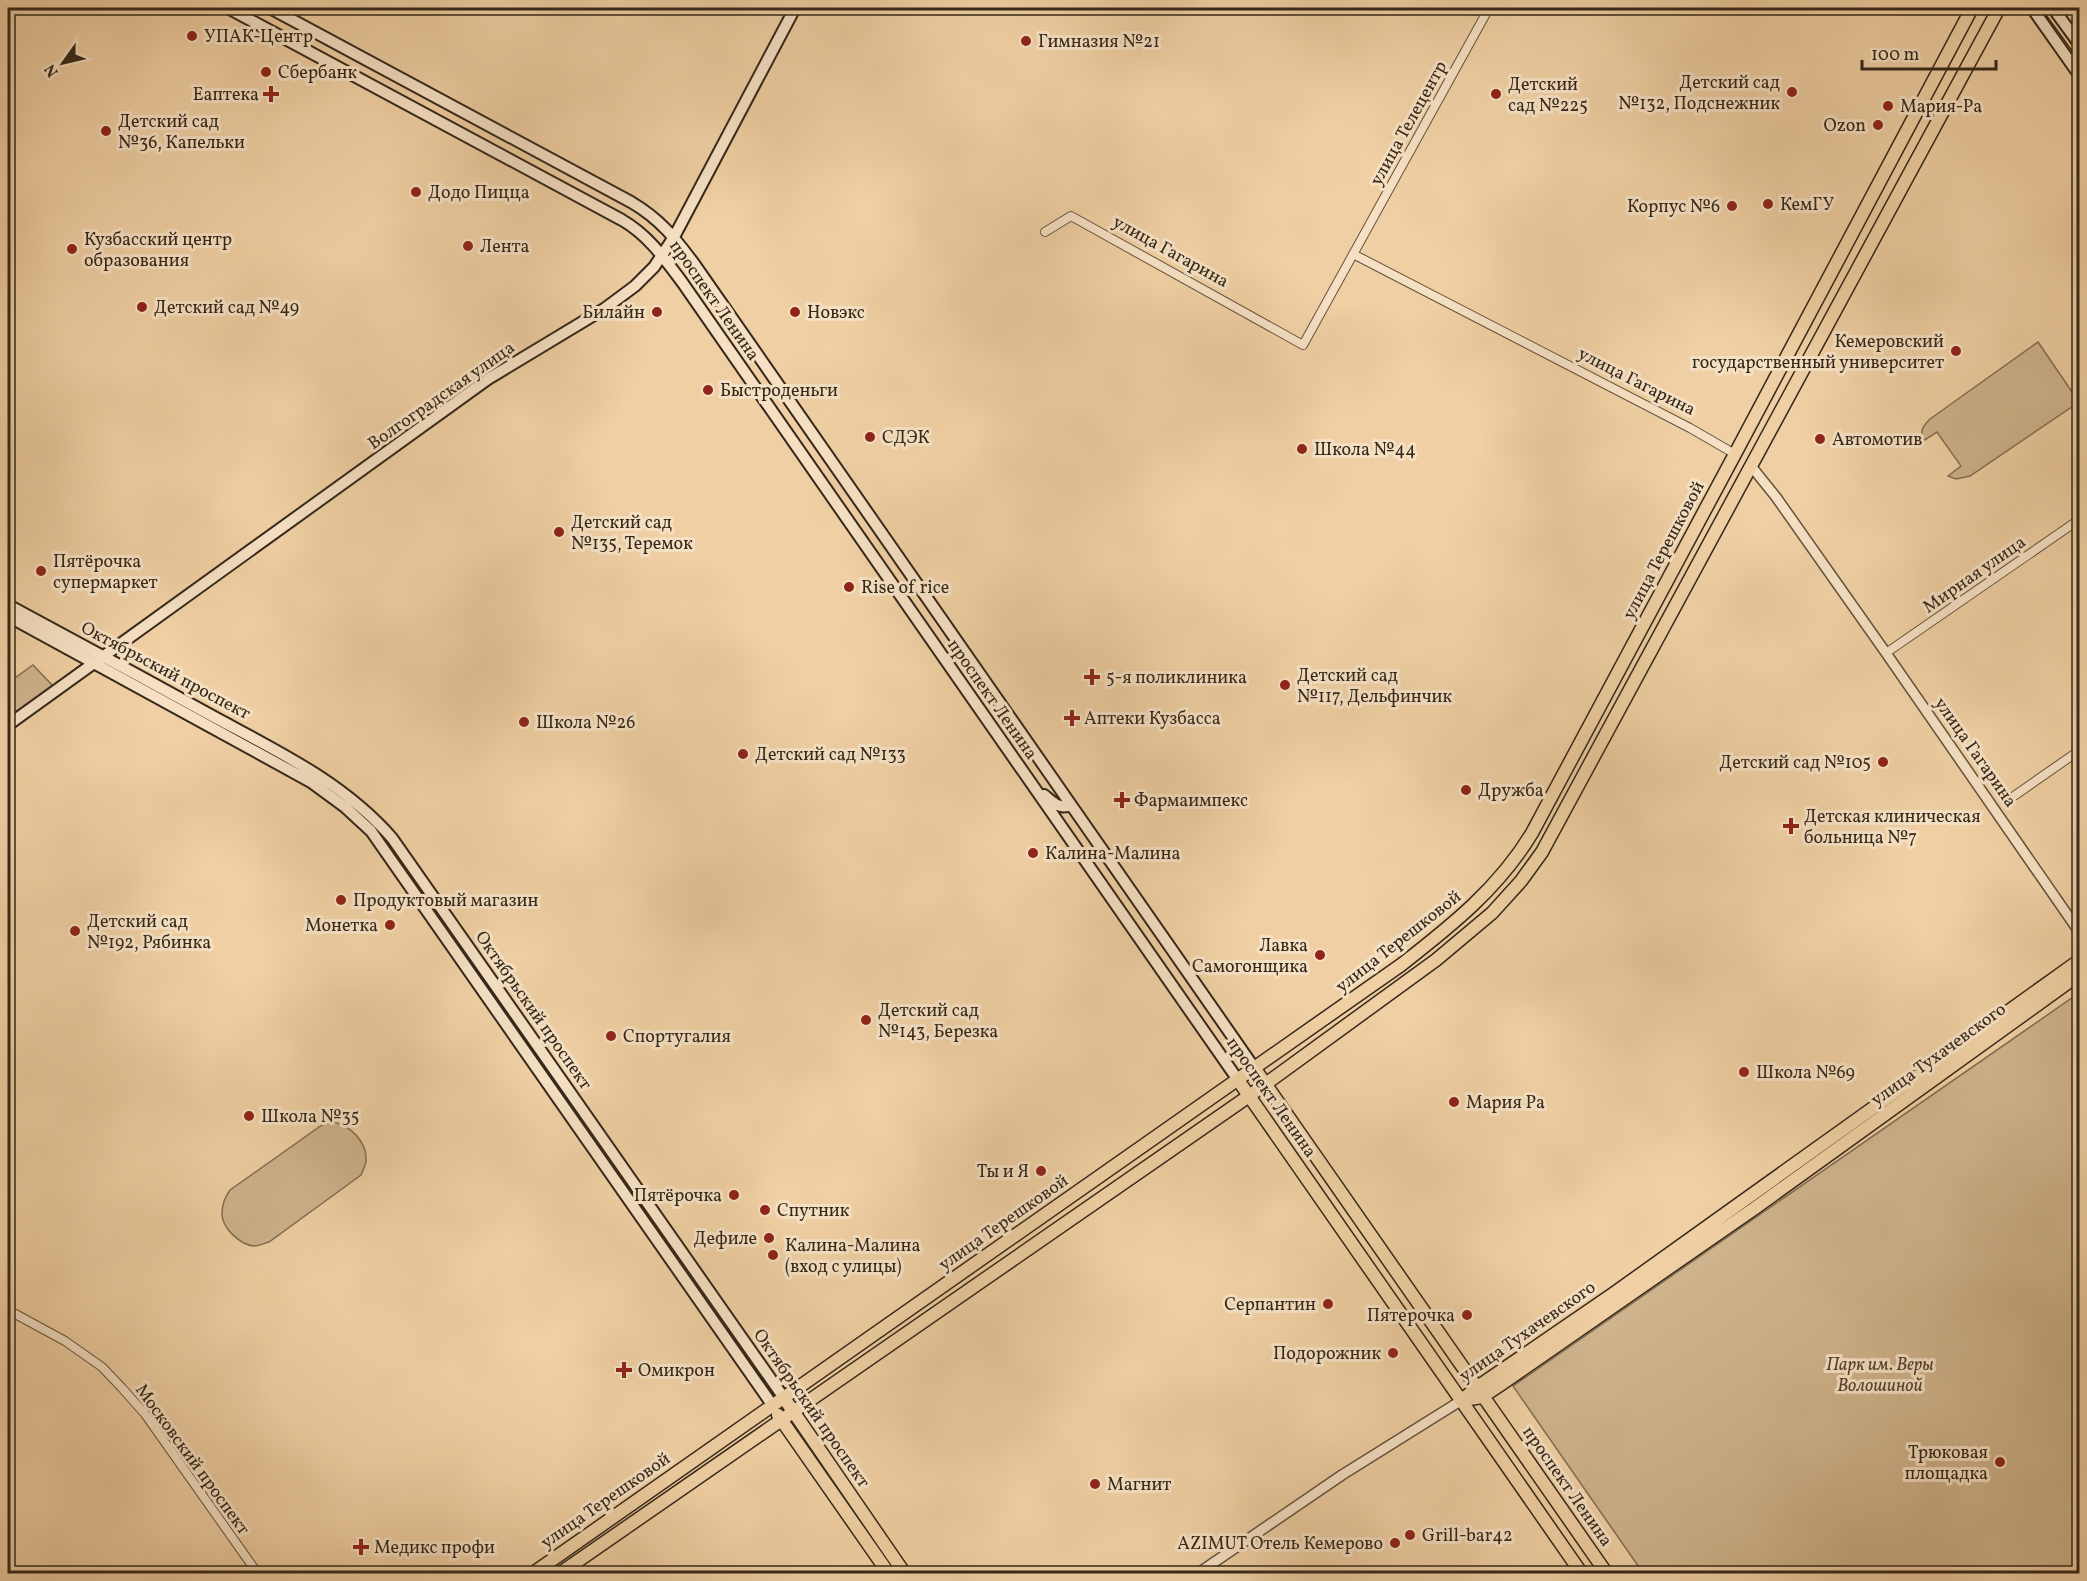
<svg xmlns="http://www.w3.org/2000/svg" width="2087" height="1581" viewBox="0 0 2087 1581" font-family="Vollkorn,serif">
<rect width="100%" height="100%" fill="#efcfa3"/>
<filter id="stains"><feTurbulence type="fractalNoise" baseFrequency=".00333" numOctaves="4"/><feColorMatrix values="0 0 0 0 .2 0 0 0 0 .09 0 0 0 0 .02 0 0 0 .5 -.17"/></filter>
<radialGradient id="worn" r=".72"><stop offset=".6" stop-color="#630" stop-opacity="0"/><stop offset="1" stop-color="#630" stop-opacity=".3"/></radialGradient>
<path fill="#cfb38c" stroke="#826e53" stroke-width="1.5" d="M2038,342L2079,402L1970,476L1956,479L1948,476L1961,466L1937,432L1923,441C1920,431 1922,427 1930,419Z
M33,665L53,686L8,719V683Z
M2079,993V1573H1643L1513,1386Z
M333,1122C350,1125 367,1142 366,1160C366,1165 363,1170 361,1175L269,1242C264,1243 259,1246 254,1246C240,1245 221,1227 222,1213C222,1204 225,1197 230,1190L322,1125Z"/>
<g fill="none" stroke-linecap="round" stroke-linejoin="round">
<defs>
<path id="minor" d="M1045,232L1071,216L1303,345L1489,8
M1353,254L1690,428L1735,454
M1886,653L2080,519
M2014,796L2080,750
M8,1310L65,1341L102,1367L122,1388L145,1414L258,1574"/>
<path id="tertiary" d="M1751,466L1776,497L1886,653L2080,933
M1197,1574L1342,1475L1462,1400"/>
<path id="secondary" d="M228,8L622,220C648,235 664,258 682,282L1238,1080
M270,8L631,202C660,219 675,238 695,265L1255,1069
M2032,8L2080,76
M2053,8L2080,45
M8,605C77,642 147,680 216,718C279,752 344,783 392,838L784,1398
M8,616L311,782L345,807L371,831L773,1406
M8,725L488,379L604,309L635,286L654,267L674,237L795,8
M1044,795C1053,802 1059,810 1071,805"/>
<path id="primary" d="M1255,1069L1607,1574
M1238,1080L1582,1574
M784,1398L905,1574
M1462,1400L1476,1388L1613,1294L2080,960
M1463,1400L1482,1397L1503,1383L1755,1208L2080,974
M778,1415L889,1574
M532,1574L1401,965C1451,926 1499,888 1532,833L1735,454L1972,8
M559,1574L1249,1096L1436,960L1492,913L1521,881L1542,852L1999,8"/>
</defs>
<use href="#minor" stroke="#64523c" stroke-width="10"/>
<use href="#tertiary" stroke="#64523c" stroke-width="12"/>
<use href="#secondary" stroke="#35281a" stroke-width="14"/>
<use href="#primary" stroke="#35281a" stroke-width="15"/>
<use href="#minor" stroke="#f5e0c3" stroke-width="8"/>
<use href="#tertiary" stroke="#f5e0c3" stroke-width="9"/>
<use href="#secondary" stroke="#f5e0c3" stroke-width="10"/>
<use href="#primary" stroke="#efcfa3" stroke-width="12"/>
<path stroke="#35281a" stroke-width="1.5" d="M2041,8L2080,62"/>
</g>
<g fill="#8f2418" stroke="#f5e0c3" stroke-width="2">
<circle cx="192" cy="36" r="6"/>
<circle cx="1026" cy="41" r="6"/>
<circle cx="266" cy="72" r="6"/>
<circle cx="1792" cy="92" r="6"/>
<path d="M268 85h6v6h6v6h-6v6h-6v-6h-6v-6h6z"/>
<circle cx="1496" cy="94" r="6"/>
<circle cx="1888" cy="106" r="6"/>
<circle cx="1878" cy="125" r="6"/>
<circle cx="106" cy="131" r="6"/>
<circle cx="416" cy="192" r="6"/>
<circle cx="1768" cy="204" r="6"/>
<circle cx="1732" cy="206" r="6"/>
<circle cx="468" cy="246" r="6"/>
<circle cx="72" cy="249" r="6"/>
<circle cx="142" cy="307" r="6"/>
<circle cx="657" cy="312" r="6"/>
<circle cx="795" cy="312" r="6"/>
<circle cx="1956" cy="351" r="6"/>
<circle cx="708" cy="390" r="6"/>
<circle cx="870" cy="437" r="6"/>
<circle cx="1820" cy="439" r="6"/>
<circle cx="1302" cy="449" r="6"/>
<circle cx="559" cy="532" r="6"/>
<circle cx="41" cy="571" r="6"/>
<circle cx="849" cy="587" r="6"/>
<path d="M1089 668h6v6h6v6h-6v6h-6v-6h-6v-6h6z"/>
<circle cx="1285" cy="685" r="6"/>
<path d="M1069 709h6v6h6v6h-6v6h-6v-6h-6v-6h6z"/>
<circle cx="524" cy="722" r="6"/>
<circle cx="743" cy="754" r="6"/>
<circle cx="1883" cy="762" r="6"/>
<circle cx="1466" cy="790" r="6"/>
<path d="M1119 791h6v6h6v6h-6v6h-6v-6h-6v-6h6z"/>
<path d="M1788 817h6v6h6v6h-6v6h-6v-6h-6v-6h6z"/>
<circle cx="1033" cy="853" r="6"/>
<circle cx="341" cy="900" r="6"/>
<circle cx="390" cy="925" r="6"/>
<circle cx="75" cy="931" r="6"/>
<circle cx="1320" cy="955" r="6"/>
<circle cx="866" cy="1020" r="6"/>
<circle cx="611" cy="1036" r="6"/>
<circle cx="1744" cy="1072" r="6"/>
<circle cx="1454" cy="1102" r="6"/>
<circle cx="249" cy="1116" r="6"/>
<circle cx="1041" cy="1171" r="6"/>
<circle cx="734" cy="1195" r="6"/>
<circle cx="765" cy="1210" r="6"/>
<circle cx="769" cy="1238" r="6"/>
<circle cx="773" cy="1255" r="6"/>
<circle cx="1328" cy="1304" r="6"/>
<circle cx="1467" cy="1315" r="6"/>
<circle cx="1393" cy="1353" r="6"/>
<path d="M621 1361h6v6h6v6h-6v6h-6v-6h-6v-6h6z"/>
<circle cx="2000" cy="1462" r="6"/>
<circle cx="1095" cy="1484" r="6"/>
<circle cx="1410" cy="1535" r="6"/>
<circle cx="1395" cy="1543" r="6"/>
<path d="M358 1538h6v6h6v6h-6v6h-6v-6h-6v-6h6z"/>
</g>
<g text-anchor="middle" stroke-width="6" stroke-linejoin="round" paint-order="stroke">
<g font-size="18" fill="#35281a" stroke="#f5e0c3" text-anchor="start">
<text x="204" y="42">УПАК-Центр</text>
<text x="1038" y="47">Гимназия №21</text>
<text x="278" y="78">Сбербанк</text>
<text x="1780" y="88" text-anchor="end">Детский сад<tspan x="1780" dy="21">№132, Подснежник</tspan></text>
<text x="1508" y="90">Детский<tspan x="1508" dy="21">сад №225</tspan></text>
<text x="259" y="100" text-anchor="end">Еаптека</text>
<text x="1900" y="112">Мария-Ра</text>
<text x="118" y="127">Детский сад<tspan x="118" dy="21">№36, Капельки</tspan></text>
<text x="1866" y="131" text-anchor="end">Ozon</text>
<text x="428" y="198">Додо Пицца</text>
<text x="1780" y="210">КемГУ</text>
<text x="1720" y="212" text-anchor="end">Корпус №6</text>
<text x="84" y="245">Кузбасский центр<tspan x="84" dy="21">образования</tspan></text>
<text x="480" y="252">Лента</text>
<text x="154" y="313">Детский сад №49</text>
<text x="645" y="318" text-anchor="end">Билайн</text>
<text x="807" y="318">Новэкс</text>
<text x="1944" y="347" text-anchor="end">Кемеровский<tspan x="1944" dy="21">государственный университет</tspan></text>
<text x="720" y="396">Быстроденьги</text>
<text x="882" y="443">СДЭК</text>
<text x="1832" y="445">Автомотив</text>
<text x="1314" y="455">Школа №44</text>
<text x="571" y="528">Детский сад<tspan x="571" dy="21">№135, Теремок</tspan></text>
<text x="53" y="567">Пятёрочка<tspan x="53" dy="21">супермаркет</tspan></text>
<text x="861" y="593">Rise of rice</text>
<text x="1297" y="681">Детский сад<tspan x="1297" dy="21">№117, Дельфинчик</tspan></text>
<text x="1106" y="683">5-я поликлиника</text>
<text x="1084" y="724">Аптеки Кузбасса</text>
<text x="536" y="728">Школа №26</text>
<text x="755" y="760">Детский сад №133</text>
<text x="1871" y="768" text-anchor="end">Детский сад №105</text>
<text x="1478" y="796">Дружба</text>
<text x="1134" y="806">Фармаимпекс</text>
<text x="1804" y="822">Детская клиническая<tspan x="1804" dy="21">больница №7</tspan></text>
<text x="1045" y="859">Калина-Малина</text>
<text x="353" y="906">Продуктовый магазин</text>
<text x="87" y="927">Детский сад<tspan x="87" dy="21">№192, Рябинка</tspan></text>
<text x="378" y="931" text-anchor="end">Монетка</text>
<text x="1308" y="951" text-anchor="end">Лавка<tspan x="1308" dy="21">Самогонщика</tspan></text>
<text x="878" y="1016">Детский сад<tspan x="878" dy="21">№143, Березка</tspan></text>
<text x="623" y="1042">Спортугалия</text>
<text x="1756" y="1078">Школа №69</text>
<text x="1466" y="1108">Мария Ра</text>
<text x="261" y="1122">Школа №35</text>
<text x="1029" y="1177" text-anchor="end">Ты и Я</text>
<text x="722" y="1201" text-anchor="end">Пятёрочка</text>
<text x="777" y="1216">Спутник</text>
<text x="757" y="1244" text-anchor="end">Дефиле</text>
<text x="785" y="1251">Калина-Малина<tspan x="785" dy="21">(вход с улицы)</tspan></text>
<text x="1316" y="1310" text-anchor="end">Серпантин</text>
<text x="1455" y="1321" text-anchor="end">Пятерочка</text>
<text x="1381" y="1359" text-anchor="end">Подорожник</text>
<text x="638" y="1376">Омикрон</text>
<text x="1988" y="1458" text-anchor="end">Трюковая<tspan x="1988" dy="21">площадка</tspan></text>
<text x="1107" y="1490">Магнит</text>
<text x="1422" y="1541">Grill-bar42</text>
<text x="1383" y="1549" text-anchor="end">AZIMUT Отель Кемерово</text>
<text x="374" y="1553">Медикс профи</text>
</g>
<g font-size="18" fill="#35281a" stroke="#f5e0c3">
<text transform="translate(1408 123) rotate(-61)" y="6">улица Телецентр</text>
<text transform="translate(1171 251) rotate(29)" y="6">улица Гагарина</text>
<text transform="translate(715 300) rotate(55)" y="6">проспект Ленина</text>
<text transform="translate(1637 381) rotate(27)" y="6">улица Гагарина</text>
<text transform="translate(441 395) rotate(-35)" y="6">Волгоградская улица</text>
<text transform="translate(1663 550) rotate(-62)" y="6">улица Терешковой</text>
<text transform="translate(1974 574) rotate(-35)" y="6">Мирная улица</text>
<text transform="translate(166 670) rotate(28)" y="6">Октябрьский проспект</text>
<text transform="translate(993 699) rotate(55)" y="6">проспект Ленина</text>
<text transform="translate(1976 752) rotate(55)" y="6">улица Гагарина</text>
<text transform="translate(1398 941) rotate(-38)" y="6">улица Терешковой</text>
<text transform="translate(534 1010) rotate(55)" y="6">Октябрьский проспект</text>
<text transform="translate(1938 1054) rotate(-36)" y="6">улица Тухачевского</text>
<text transform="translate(1272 1097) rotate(55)" y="6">проспект Ленина</text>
<text transform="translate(1003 1222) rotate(-35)" y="6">улица Терешковой</text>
<text transform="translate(1527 1331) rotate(-35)" y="6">улица Тухачевского</text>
<text transform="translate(812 1408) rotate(55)" y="6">Октябрьский проспект</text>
<text transform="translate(193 1459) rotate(54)" y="6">Московский проспект</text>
<text transform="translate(1568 1486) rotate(55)" y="6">проспект Ленина</text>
<text transform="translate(605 1500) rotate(-35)" y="6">улица Терешковой</text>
</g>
<g font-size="18" font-style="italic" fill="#544431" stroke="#f5e0c3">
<text x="1880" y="1370">Парк им. Веры<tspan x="1880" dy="21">Волошиной</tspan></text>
</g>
</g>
<rect width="2087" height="1581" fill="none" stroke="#efcfa3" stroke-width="30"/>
<rect x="9" y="9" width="2069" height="1563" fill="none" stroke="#35281a" stroke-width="3"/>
<rect x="15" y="15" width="2057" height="1551" fill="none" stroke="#35281a" stroke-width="1.5"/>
<g transform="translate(63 63) rotate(236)" stroke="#f5e0c3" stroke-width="4.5" paint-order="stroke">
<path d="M0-4.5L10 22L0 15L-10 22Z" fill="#35281a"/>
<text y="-9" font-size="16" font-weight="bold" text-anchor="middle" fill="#35281a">N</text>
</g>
<path d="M1862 60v9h134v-9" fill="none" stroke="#35281a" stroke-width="3"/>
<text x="1871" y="60" font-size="18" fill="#35281a" stroke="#f5e0c3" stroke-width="4.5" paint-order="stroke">100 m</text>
<rect width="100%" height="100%" filter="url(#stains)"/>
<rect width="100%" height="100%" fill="url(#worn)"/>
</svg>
